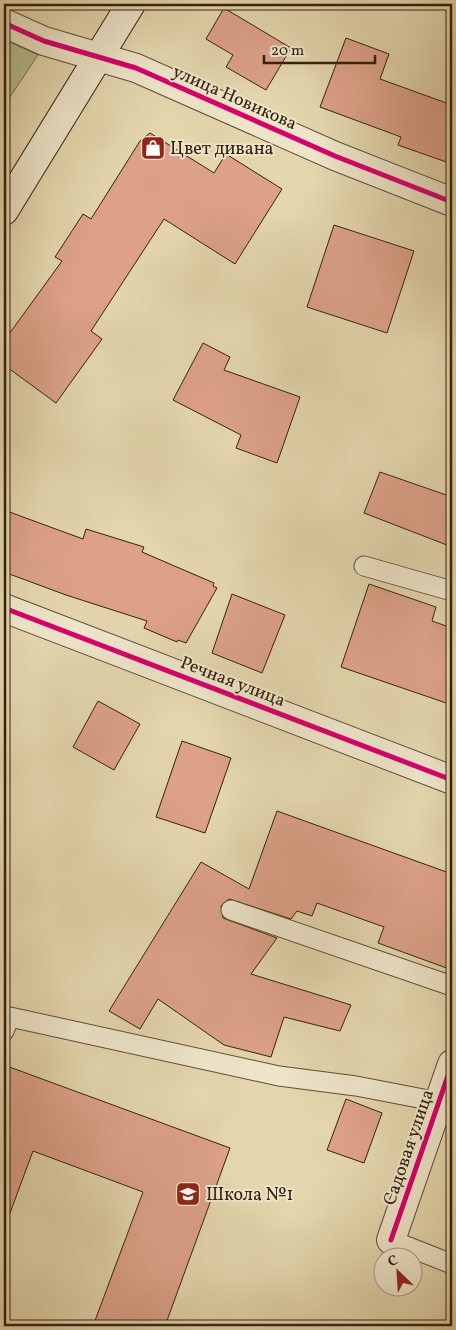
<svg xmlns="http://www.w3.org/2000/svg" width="456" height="1330" viewBox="0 0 456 1330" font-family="Vollkorn,serif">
<rect width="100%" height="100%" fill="#e3d5ac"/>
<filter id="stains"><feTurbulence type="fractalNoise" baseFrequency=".004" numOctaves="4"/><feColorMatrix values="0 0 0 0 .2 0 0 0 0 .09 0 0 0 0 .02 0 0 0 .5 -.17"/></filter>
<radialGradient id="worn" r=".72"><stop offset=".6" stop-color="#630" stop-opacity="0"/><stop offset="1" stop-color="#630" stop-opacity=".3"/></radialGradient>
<path fill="#b4bd89" stroke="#746f4c" d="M4,39L38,55L4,106Z"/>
<path fill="#dca188" stroke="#35210f" d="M224,8L291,48L266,90L226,67L233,55L206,39Z
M346,38L389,54L380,79L452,105V164L398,145L401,137L320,107Z
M150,133L214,173L226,154L282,189L235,264L164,219L91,331L102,339L56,403L4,365V341L62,261L55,257L83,214L91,219L140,141Z
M334,225L414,251L387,333L307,307Z
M203,343L230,357L224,370L300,397L277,463L236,448L241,435L173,400Z
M380,472L452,497V547L364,513Z
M4,510L83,539L86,529L144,547L142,552L214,583L213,586L217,588L186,643L178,640L177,642L144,628L147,621L66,595L4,572Z
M369,584L436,607L432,621L452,628V705L341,667Z
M232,594L285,615L262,673L212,653Z
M98,701L140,724L114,770L73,747Z
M182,741L231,758L205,833L156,817Z
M277,811L452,874V970L378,943L384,927L317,903L312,916L297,911L291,919L229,899L221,906L223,918L277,938L251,974L351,1005L340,1031L284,1017L271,1057L224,1045L158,999L140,1029L109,1011L201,862L249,889Z
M4,1065L230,1148L165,1326H93L143,1192L33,1151L7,1221H4Z
M346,1099L382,1113L364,1163L327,1150Z"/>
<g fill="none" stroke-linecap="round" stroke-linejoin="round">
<defs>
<path id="service" d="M364,566L452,591
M231,910L452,986
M4,1031L10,1017L279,1076L356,1086L439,1102
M391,1240L452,1264"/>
<path id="minor" d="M4,23L44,41L136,68L335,156L452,202
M391,1240L452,1064"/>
<path id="tertiary" d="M4,608L452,780"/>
<path id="secondary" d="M4,211L131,4"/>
</defs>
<use href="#service" stroke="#604e36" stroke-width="21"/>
<use href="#minor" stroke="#604e36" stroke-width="30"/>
<use href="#tertiary" stroke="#604e36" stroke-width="30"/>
<use href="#secondary" stroke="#35210f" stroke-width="30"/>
<use href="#service" stroke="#ede4c9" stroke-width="19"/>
<use href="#minor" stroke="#ede4c9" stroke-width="28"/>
<use href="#tertiary" stroke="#ede4c9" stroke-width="28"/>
<use href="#secondary" stroke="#ede4c9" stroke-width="28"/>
<defs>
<path id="cycleway" d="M4,23L44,41L136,68L335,156L452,202
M4,608L452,780
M391,1240L452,1064"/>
</defs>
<use href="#cycleway" stroke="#ede4c9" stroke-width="8"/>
<use href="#cycleway" stroke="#d6006c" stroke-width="5"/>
</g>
<defs>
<symbol id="shop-square" viewBox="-11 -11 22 22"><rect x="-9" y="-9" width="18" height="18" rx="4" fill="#8f2418" stroke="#ede4c9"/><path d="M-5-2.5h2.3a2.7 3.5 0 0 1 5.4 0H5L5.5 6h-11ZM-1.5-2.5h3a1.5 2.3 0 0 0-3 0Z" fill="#fff"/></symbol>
<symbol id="school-square" viewBox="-11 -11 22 22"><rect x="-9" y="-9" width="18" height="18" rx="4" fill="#8f2418" stroke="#ede4c9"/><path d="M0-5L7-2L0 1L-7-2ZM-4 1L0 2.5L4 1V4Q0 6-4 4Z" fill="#fff"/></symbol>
</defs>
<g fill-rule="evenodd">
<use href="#shop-square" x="139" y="134" width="28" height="28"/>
<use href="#school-square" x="174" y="1180" width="28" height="28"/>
</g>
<g text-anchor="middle" stroke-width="4" stroke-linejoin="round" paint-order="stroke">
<g font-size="18" fill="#35210f" stroke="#ede4c9">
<text transform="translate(235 97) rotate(24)" y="6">улица Новикова</text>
<text transform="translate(233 681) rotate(21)" y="6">Речная улица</text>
<text transform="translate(408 1147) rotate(-71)" y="6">Садовая улица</text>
</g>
<g font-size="18" fill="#35210f" stroke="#ede4c9" text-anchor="start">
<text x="170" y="154">Цвет дивана</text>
<text x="206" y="1200">Школа №1</text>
</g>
</g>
<rect width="456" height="1330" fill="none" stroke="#e3d5ac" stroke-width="20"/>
<rect x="5" y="5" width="446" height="1320" fill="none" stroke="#35210f" stroke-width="2.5"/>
<rect x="10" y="10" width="436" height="1310" fill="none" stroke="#35210f"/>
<g transform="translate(398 1272) rotate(335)"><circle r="24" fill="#ede4c9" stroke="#a3967f"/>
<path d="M0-4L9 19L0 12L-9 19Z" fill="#8f2418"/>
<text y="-8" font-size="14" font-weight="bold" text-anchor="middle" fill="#35210f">С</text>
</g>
<path d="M264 55v8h111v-8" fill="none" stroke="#35210f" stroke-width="2.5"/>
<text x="271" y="55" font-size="15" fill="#35210f" stroke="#ede4c9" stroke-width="4" paint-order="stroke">20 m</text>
<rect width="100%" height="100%" filter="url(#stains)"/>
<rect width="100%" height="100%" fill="url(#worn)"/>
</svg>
